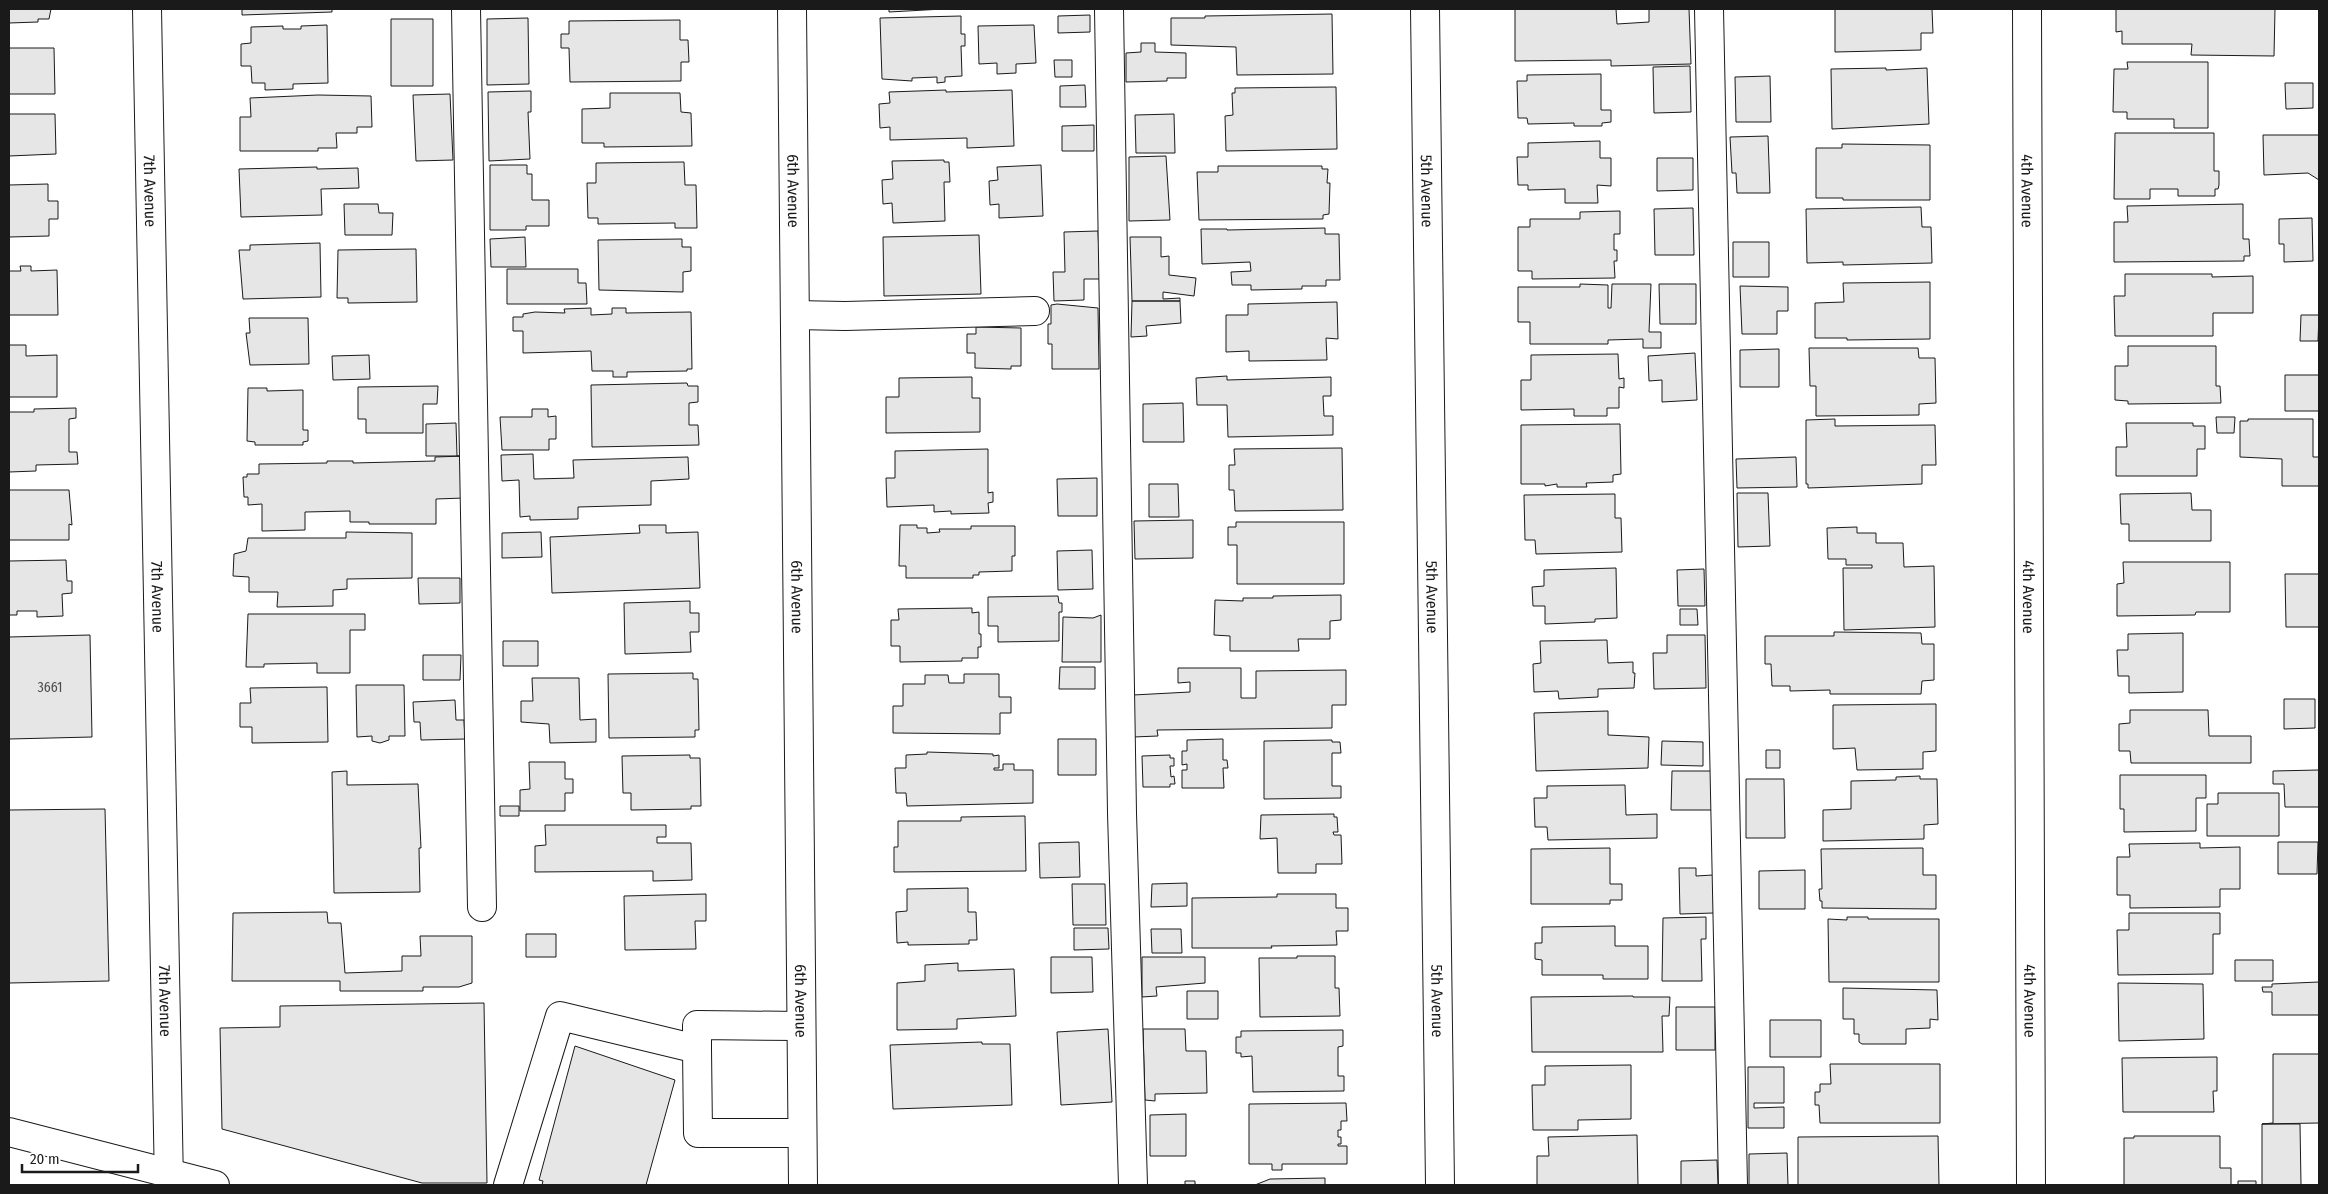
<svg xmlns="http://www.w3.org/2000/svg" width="2328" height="1194" viewBox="0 0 2328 1194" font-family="'Fira Sans Condensed',sans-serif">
<rect width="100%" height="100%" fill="#fff"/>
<path fill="#e6e6e6" stroke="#1a1a1a" d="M9,9H51L49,19H38V22L9,23Z
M242,9H332V12L242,15Z
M889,9H943L889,12Z
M1515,9H1616L1617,24L1649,22V9H1689L1691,64L1611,66V60L1515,61Z
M1835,9H1932L1933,33H1921V50L1835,52Z
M2116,9H2275L2274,56L2191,55L2192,44H2122V31L2116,32Z
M1332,14L1333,74L1237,75L1236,47L1171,45V18H1205V16Z
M1090,15V32L1058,33V16Z
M961,16V34H965V46H961L962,76L945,77V82L937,83V77L912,78V81L882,79L880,18Z
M528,18L529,84L487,85V19Z
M391,19H433V86H391Z
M680,20V40H688L689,62H681V81L570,82L569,48H561V34H569V21Z
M327,25L328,83L293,84V89L265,90V83H252L251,66H241V44L251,43V27L283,26V29H301V26Z
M1034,25L1036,63L1016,64V73L997,74V63L979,64L978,26Z
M1141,43H1155V52L1186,53V78H1167V81L1126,82V53L1141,52Z
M9,48H54L55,94H9Z
M1054,60H1072V77H1055Z
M2127,62H2208V128H2174V119H2127V112H2113L2114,69H2128Z
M1690,66L1691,112L1654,113L1653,67Z
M1886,68V70L1927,68L1929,124L1832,129L1831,69Z
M1601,74V110H1611V122L1602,123V126H1574V123L1528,124L1527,118H1518L1517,81H1527V75Z
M1770,76L1771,122H1736L1735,77Z
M2285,83H2313V108L2286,109Z
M1085,85L1086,107H1060V86Z
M1336,87L1337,149L1226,151L1225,116L1233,115L1232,93H1235V88Z
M946,90V92L1012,90L1014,146L967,148V138L890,140V127L880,128L879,104L890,103L889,92Z
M531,91V112H528L530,159L489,161L488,92Z
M610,93H680L681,112L691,113L692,146L604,147V143H582V109L610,108Z
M450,94L453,160L416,161L413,95Z
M318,95L371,96L372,127H357V133H336L337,148H318V151H240V117H251L250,98Z
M9,114H55L56,154L9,156Z
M1174,114L1175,153H1136L1135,115Z
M1094,125V151H1062V126Z
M2115,133H2214V171H2219V185L2218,189H2215V196H2178V189H2150V199H2114Z
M2263,135H2319V180L2308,173L2264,175Z
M1768,136L1770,193H1737L1736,173H1732L1730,137Z
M1600,141V158H1611V186L1597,185L1598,203H1565V189L1528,190V185H1518L1517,157H1528V143Z
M1842,144L1930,145V200H1843V198H1816V148H1842Z
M1166,156L1170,220L1129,221V157Z
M1657,158H1693V190L1657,191Z
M944,160V162H949L950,182H944L945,221L893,223L892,203L883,204L882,180L893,179L892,161Z
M684,162L685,185H696L697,228H675V223L598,224V218H588L587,183H596V163Z
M490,165H527V174H532V200H549V226H526V230H490Z
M1041,165L1043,216L999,218V204L990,205L989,181L998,180L997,167Z
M1218,166H1322V169H1328L1327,183H1330L1329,214L1323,215V219L1199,220L1197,172H1218Z
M317,167V169L358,168L359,188L321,189L322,215L241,217L239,169Z
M48,184V201H58V219H49V236L9,237V185Z
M344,204H378L379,213H393L392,235H345Z
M2243,204V239H2249L2250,256H2244V261L2114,262V222H2128L2127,206Z
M1921,207L1922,227H1931L1932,263L1843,265V262L1807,263L1806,209Z
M1693,208L1694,255H1655L1654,209Z
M1620,211V234H1614V250H1617V261H1614L1615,278L1532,279V271H1518V227H1530V219H1580V212Z
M2312,218L2313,261L2284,262V244H2279V219Z
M1325,228V234H1339L1340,280H1326V286H1302V289L1251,290V285H1232L1231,272L1251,271L1250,262L1202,264L1201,229H1227V230Z
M1098,231L1100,279H1084V300L1054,301L1053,272H1065L1064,232Z
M979,235L981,294L884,296L883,237Z
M525,237L526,267H491L490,239Z
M1130,237H1161V257L1169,256V275L1196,278L1194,296L1163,292V299L1180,298V301H1132Z
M682,239V247H691V271L683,272V292L599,290L598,240Z
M1733,242H1769V277H1733Z
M320,243L321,297L243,299L239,250H250V245Z
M416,249L417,302L348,303V298H337L338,250Z
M20,266H31V271L57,270L58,315H9V271H21Z
M507,269H578V283H586L587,304H507Z
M2125,274H2212V277L2253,276V313H2213V336H2115L2114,296H2125Z
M1930,282V339L1847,340V338H1815V303L1844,302L1843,283Z
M1580,284L1608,285V308H1611L1612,284H1651L1649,332H1661V348H1643V339L1608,340V344H1530V322H1518V287H1580Z
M1659,284H1696V324H1660Z
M1740,286L1788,287V311H1777V334H1742Z
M1132,301H1180L1181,323L1146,326L1147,336L1131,337Z
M1337,302L1338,339L1326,338L1327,360L1249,361V351L1226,352V315H1248V304Z
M1057,304L1098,308L1099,369H1052V344H1048V324H1051V305Z
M591,308V315L612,314V308H626V313L691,312L692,369H687V371L627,372V377H613V371H592L591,351L523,353V331H513V317H523V314L535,312L565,313L564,309Z
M2301,315H2319L2318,341H2300Z
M249,318H308L309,364L250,365L246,333H250Z
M976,327L1021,328V366H1011V369L975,368V353H967V334H976Z
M9,345H26V356L57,355V397H9Z
M2128,346H2216V386H2220L2221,403L2128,404V401L2115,400V366H2128Z
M1809,348H1918L1919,358H1935L1936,403L1919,404V415L1816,416V386H1810Z
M1779,349V387H1740V350Z
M1695,353L1697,400L1662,402V380L1649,381L1648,356Z
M1618,354L1619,379L1624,378V388L1619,387V408H1607V416H1574V409L1521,410V380H1531V355Z
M369,355L370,379L333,380L332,356Z
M2285,375H2319V411H2285Z
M1227,376V380L1331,377V396H1323L1324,416H1333V435L1228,437L1227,405H1197L1196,378Z
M972,377V398H980V432L886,433V397H899V378Z
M687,383L688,386H698V402L689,403V425H698L699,445L592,447L591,385Z
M438,386L437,404H423V433H366V419H358V387Z
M248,388H267V391L303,390V430H308V441L303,442V445H255V442L247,441Z
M1183,403L1184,442H1143V404Z
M76,408V418L69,419V452H77L78,464L36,465V471L9,472V412H34V409Z
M532,409H548V417L556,416V439H549V450H502L500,417H532Z
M2216,417H2235L2234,433H2217Z
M1835,419V426L1935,425L1936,465H1922V484L1808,488V484H1806V420Z
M2248,419H2313V457H2319V486H2282V459L2240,457V421H2248Z
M456,423L457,456H464H426V424Z
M2126,423H2193V426H2205V449H2197V476H2116V447H2127Z
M1620,424L1621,474L1613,475V482L1586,483L1587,487H1557V484L1545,486V484H1521V425Z
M1342,448L1343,510L1235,511L1234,490H1229V465H1235L1234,449Z
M988,449V493L993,492V502L988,503L989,513L951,514V511L934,512V505L887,507L886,478H895V451Z
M533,454L534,479L574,478L573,460L688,457L689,479L651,481V505L578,507V519L530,520V516L520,517L519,480L502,481L501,455Z
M464,456V498L436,499V524H369V522H350V511L305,512V530L262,531V504L248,505V497H244L243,477H247V474H259V464L327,463V461H353V463L435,461V457Z
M1796,457L1797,487L1737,488L1736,459Z
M1097,478V516H1058L1057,479Z
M1149,484H1178L1179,517H1149Z
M9,490H69L72,525L69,524V540H9Z
M1737,493H1768L1770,546L1738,547Z
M2191,493L2192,510H2211V541H2129V524H2121L2120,494Z
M1615,494V518H1621L1622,552L1536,554L1535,540H1525L1524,495Z
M1193,520V558L1135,559L1134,521Z
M1236,522H1344V584H1237V545H1228V527H1236Z
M639,525H666V533L698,532L700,588L552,593L550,537L640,533Z
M900,525H917V528H927V533L940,532L939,529H971V526H1015V556H1012V571L979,572V575H973V578H906V566H899Z
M1857,527V533H1876V543H1903L1904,567L1934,566L1935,627L1844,630L1843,568H1872V565H1846V559H1828L1827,528Z
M346,532L412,533V578L347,579V589L333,590V606L277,607L278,592H249V577L233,576L234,554L246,551L248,538H346Z
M541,532L542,557L502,558V533Z
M1092,550L1093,589L1058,590L1057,551Z
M66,560L67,581H72V593L62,594L63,616L37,617V611H17V615H9V561Z
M2123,562H2230V612H2196L2195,615L2117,616V584L2124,583Z
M1616,568L1617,618L1595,619V622L1545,624V606H1533L1532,587L1544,586V570Z
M1704,569L1705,606H1678L1677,570Z
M2285,574H2319V627H2286Z
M418,578H460V603L419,604Z
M1341,595V620L1330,621V639H1298L1299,651H1230V636L1214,635L1215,600L1243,601V598H1273V596Z
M1058,596L1059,603H1062V612H1059V641L998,642V626H988V597Z
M690,601V613H699V632H690L691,652L625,654L624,603Z
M972,608V613L979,612V634H981V647H978V658H962V661L900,662V646H891V620H899L898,609Z
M1680,609H1697L1698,625H1680Z
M248,614H365V630H350V673H317V663L264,664V667H246Z
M1101,615V662H1062L1063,617L1093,618Z
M1834,632L1921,633L1922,644H1934V680L1922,681L1921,694H1830V690L1790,691V686H1772L1771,664H1765V636H1834Z
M2183,633V692L2129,693V676H2118L2117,650H2128V634Z
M90,635L92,737L9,739V637Z
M1667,635H1705L1706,688L1654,689L1653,653H1667Z
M1607,640L1608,663L1633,662V673H1635L1634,688L1598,689V697L1559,699L1558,691L1534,692L1533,664L1541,663L1540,641Z
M503,641H538V666H503Z
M423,655H461L460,680H423Z
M1060,667H1095V689H1059Z
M1178,668H1241V698H1256V671L1346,670V705H1332V728L1157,730L1158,736L1133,737V695L1190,692V682L1178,683Z
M693,673V679H698L699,730H695V737L609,738L608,674Z
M964,674H999V697H1011V713H1000V734L893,733V706H903V684H925V675H948L949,683H964Z
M532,678H579L580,720L596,719V742L550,743L549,724L521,722V701H533Z
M356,685H404L405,736H389V740L380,743L372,741V736L357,737Z
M327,687L328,742L252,743V727H240V703H251L250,688Z
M2284,699H2315V728L2284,729Z
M455,700L456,720H464L465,739L421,740L420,722H414L413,702Z
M1936,704V751L1923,752V769L1857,770L1855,748L1833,749V705Z
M2130,710H2208L2209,736H2251V763H2131L2130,751H2119V724L2130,723Z
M1608,711V735L1649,737L1648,768L1536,771L1534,713Z
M1058,739H1096V775H1058Z
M1223,739V760H1227L1228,768H1223L1224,788H1182V770H1187V764L1182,765V751H1187V740Z
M1332,740V742H1340L1341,753H1332V786H1341V798L1264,799V741Z
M1662,741L1703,742V766L1661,765Z
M1766,750H1780V768H1766Z
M927,752L993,754V756L999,755V768H994V770H1003V764H1014V770H1033V803L907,806L906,793H896L895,768H906V755L927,754Z
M690,755V758H700L701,806H691V809L631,810V793H623L622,756Z
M1170,755V758H1174V766H1170L1171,777L1174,776L1175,784H1170V787H1143L1142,756Z
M529,762H565V779H573V793H565V811H520V790L530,789Z
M2319,770V807H2285L2284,784H2273V771Z
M347,771V785L418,784L421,848H419L420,892L334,893L332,772Z
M1672,771H1712V810H1671Z
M2120,775H2206V798H2196V831L2124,832V809H2120Z
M1920,776V779H1937L1938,824L1924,825V839L1823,841V810L1851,809V781L1896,780V777Z
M1746,779H1784L1785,838H1746Z
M1625,785L1626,815L1657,814V838L1548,840L1547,827H1535L1534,798H1547V786Z
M2218,793H2279V836H2207V804H2218Z
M500,806H519V816H500Z
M105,809L109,981L9,983V810Z
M1334,814V817H1337L1338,832H1333L1334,835H1341L1342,864H1316V873H1278L1277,838L1260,839L1261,815Z
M1025,816L1026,871L894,872V847H898V821H961V817Z
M545,825H666V837H657V843H691L692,880L653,881V871L535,872V846L546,845Z
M1079,842L1080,877L1040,878L1039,843Z
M2278,842H2318L2317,874H2278Z
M2200,843V848L2240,847V889H2220V907L2130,908V895H2117V857H2130L2129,844Z
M1610,848V884H1622V900H1610V904H1531V849Z
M1923,848V875H1936V909L1822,908V901H1820L1819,889H1822L1821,849Z
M1679,868H1696V876L1713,875L1714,913L1680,914Z
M1805,870V909H1759V871Z
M1187,883V906L1151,907L1152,884Z
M1072,884H1105L1106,925H1073Z
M968,888V912H976L977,940H969V944L908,945V942L897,943L896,912L907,911V889Z
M706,894V921H695L696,949L625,950L624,896Z
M1277,894H1336V908H1348V931H1336L1337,945L1271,946L1272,948H1192V898L1277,897Z
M327,912L328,923H341L345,973L402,971V956H421L420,936H472V983L459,987H423V991H340V981H232L233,913Z
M2129,913H2220V934H2213V974L2118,975L2117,930H2129Z
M1706,917V939H1701L1702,981H1662L1663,918Z
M1847,917H1868V919H1939V982H1829L1828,919L1847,920Z
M1615,926V946H1648V979H1603V975H1542V960L1535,959V943H1542V927Z
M1074,928H1108L1109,949L1074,950Z
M1151,929H1181L1182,953H1152Z
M526,934H556V957H526Z
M1297,956H1335V988H1339L1340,1016L1260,1017L1259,958H1297Z
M1051,957H1092L1093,992L1051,993Z
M1142,957H1205V983L1156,987L1157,996L1142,997Z
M2235,960H2273V981H2235Z
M958,963V971L1014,969L1016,1016L957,1019V1029L897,1030V983L925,981V965Z
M2319,982V1015H2272V992H2263L2262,987H2272V984Z
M2118,983L2203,984L2204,1039L2119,1041Z
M1843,988L1937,990L1938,1020L1930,1019V1028L1906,1029V1044H1862L1859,1042V1034H1854V1019H1843Z
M1187,991H1218V1019H1187Z
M1633,996V997H1670L1669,1016H1662L1663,1052H1532L1531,997Z
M484,1003L487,1183H422L222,1129L220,1028L280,1027V1006Z
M1676,1007H1715V1050H1676Z
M1770,1020H1821V1057H1770Z
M1108,1029L1112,1102L1061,1105L1057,1032Z
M1143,1029H1185L1186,1051H1206L1207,1093L1155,1094V1101L1145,1100Z
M1343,1030V1046L1338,1047V1076H1344V1091L1253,1092L1252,1056L1241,1057V1053H1236V1037H1241V1031Z
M982,1042V1044H1010L1012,1105L893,1109L890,1045Z
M575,1046L675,1080L646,1185H542L543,1181L539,1180Z
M2273,1054H2319V1123L2262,1124L2273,1123Z
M2217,1057V1091H2213L2214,1112H2123L2122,1058Z
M1830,1064H1940V1123H1820L1819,1105H1815V1092H1820V1084H1831Z
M1631,1065V1119L1578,1120V1130H1533L1532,1085H1545V1066Z
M1748,1067H1784V1103H1754V1108L1784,1107V1128H1748Z
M1346,1103L1347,1121H1341V1130H1338V1137H1341V1144H1338V1146H1347V1164H1282V1170H1272V1164H1249V1104Z
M1186,1114V1156H1150V1115Z
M2262,1124H2300L2301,1185H2262Z
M1637,1135L1638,1185H1537V1156H1549L1548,1137Z
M1938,1136L1939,1185H1798V1137Z
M2134,1136H2220V1168H2231V1185H2124V1138H2134Z
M1787,1153L1788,1185H1749V1154Z
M1717,1160L1718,1185H1681V1161Z
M1325,1178V1185H1255L1270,1179Z
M1185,1181H1195V1184L1198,1185H1185Z
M2238,1181H2256V1185H2238Z"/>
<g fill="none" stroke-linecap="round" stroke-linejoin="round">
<defs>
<g id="minor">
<path id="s1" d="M147,9L169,1185"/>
<path d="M466,9L482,907"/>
<path id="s2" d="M792,9L803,1185"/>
<path d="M1109,9L1122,813L1133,1185"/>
<path id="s3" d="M1425,9L1440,1185"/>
<path d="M1709,9L1733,1185"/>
<path id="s4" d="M2027,9L2031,1185"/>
<path d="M795,315L845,316L1035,311"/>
<path d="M697,1049L698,1133H802"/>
<path d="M9,1132L215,1185"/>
<path d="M508,1185L560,1016L697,1049V1025L801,1026"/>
</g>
</defs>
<use href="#minor" stroke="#1a1a1a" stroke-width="30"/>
<use href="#minor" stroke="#fff" stroke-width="28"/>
</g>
<g text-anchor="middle" stroke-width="4" stroke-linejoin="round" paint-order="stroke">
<g font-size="14" fill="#4d4d4d">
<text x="50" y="692">3661</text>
</g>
<g font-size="16" fill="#1a1a1a" stroke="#fff">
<text dy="6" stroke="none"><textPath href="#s1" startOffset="182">7th Avenue</textPath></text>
<text dy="6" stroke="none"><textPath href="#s2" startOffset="182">6th Avenue</textPath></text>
<text dy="6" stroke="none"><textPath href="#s3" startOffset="182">5th Avenue</textPath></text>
<text dy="6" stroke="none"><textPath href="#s4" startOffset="182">4th Avenue</textPath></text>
<text dy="6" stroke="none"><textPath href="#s1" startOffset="588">7th Avenue</textPath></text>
<text dy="6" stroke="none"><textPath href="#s2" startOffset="588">6th Avenue</textPath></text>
<text dy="6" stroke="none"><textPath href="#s3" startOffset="588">5th Avenue</textPath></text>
<text dy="6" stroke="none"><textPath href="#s4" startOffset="588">4th Avenue</textPath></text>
<text dy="6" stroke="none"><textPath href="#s1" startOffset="992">7th Avenue</textPath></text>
<text dy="6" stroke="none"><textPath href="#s2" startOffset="992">6th Avenue</textPath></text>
<text dy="6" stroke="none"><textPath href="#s3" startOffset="992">5th Avenue</textPath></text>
<text dy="6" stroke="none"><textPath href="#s4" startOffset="992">4th Avenue</textPath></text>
</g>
</g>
<rect width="2328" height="1194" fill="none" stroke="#1a1a1a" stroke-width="20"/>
<path d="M22 1164v8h116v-8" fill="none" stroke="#1a1a1a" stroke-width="2.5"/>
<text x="30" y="1164" font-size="15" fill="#1a1a1a" stroke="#ffffff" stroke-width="4" paint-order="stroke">20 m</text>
</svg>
